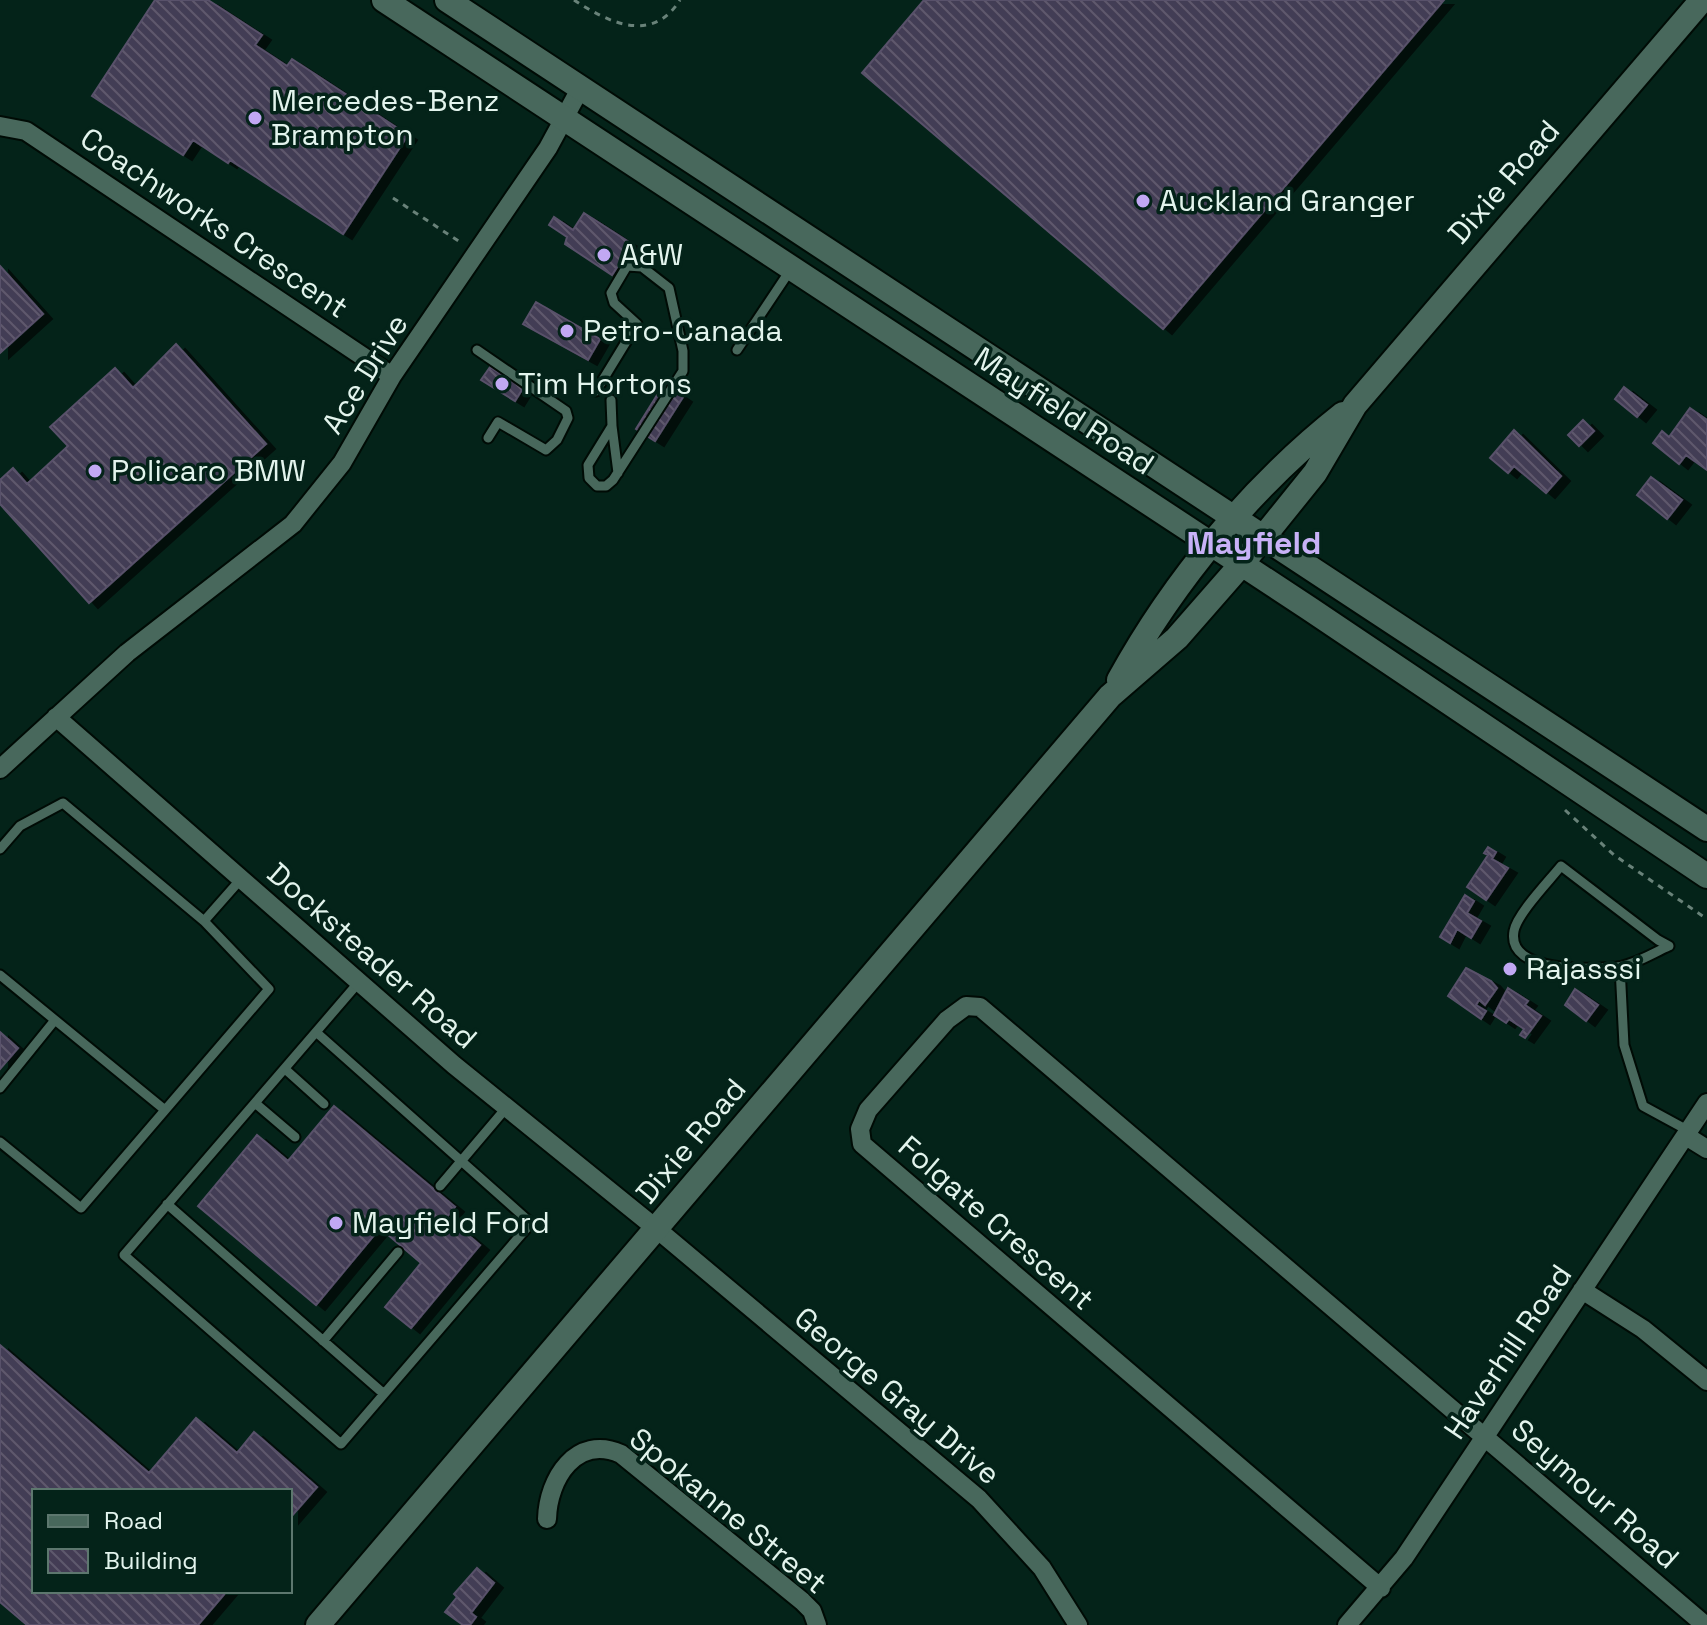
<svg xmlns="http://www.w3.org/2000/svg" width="1707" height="1625" viewBox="0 0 1707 1625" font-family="'Space Grotesk',sans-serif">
<defs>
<pattern id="building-back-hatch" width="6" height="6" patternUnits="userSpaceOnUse" patternTransform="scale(2)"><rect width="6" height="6" fill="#433c54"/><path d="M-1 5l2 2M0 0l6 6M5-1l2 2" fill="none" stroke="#5e596d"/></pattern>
<filter id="shadow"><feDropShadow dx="9" dy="5" stdDeviation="0" flood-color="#0009"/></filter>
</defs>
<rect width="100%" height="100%" fill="#042319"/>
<path fill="url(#building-back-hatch)" stroke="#59516a" stroke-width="2" filter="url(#shadow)" d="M155,0H208L262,35L255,45L287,66L292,59L408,135L343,234L230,160L228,163L193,140L183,155L92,96Z
M924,0H1444L1163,329L862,73Z
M584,213L632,244L612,275L565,244L567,237L549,225L554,217L573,230Z
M0,266L43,314L0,353Z
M536,302L600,339L588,360L523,324Z
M176,344L266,444L89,603L0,504V480L13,468L27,484L68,446L50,427L115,368L133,388Z
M490,367L523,388L515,401L481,380Z
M664,384L683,397L655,441L636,429Z
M1624,387L1647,405L1637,417L1615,399Z
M1690,408L1707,420V470L1686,455L1679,464L1653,443L1662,431L1669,437Z
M1583,420L1594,431L1579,446L1568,435Z
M1514,430L1561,476L1546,493L1514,466L1508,473L1490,458Z
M1651,477L1682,500L1667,519L1637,495Z
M1488,847L1496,852L1492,859L1508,868L1486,900L1467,887L1488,855L1484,853Z
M1465,895L1474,901L1467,913L1481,921L1471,938L1457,929L1450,943L1440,937Z
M1466,968L1491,981L1497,988L1485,1005L1479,1000L1476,1005L1486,1011L1481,1019L1448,996Z
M1508,988L1528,1001L1525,1005L1541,1016L1525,1038L1520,1035L1524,1029L1509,1019L1506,1023L1494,1015Z
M1575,989L1598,1005L1586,1021L1565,1005Z
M0,1032L18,1048L0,1069Z
M334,1106L455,1207L447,1217L480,1245L411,1328L385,1307L421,1263L380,1228L316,1305L198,1206L257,1135L288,1161Z
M0,1345L149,1473L196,1418L237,1453L254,1432L317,1487L290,1518V1491H34V1591H227L198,1625H27L0,1602Z
M477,1568L494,1583L471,1613L476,1617L470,1625H463L445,1612L457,1597L454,1594Z"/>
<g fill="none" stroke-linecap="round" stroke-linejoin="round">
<defs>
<path id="service" d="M477,350L566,411L568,418L557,440L546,450L498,422L488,438
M737,350L791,269
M596,391L637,324L614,303L611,293L627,266L642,267L669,288L683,351V371L613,480L606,486H597L589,478L588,465L612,426L611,400
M612,426L618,473
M0,849L20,826L63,803L204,921L269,989L81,1208L0,1142
M1561,866L1658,940L1669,946C1653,953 1634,965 1617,967C1593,969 1506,974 1514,931C1517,914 1549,881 1561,866Z
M204,921L241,879
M1620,967L1624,1045L1643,1106L1689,1131
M0,975L165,1110
M316,1032L531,1223L341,1444L124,1255L359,982
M285,1069L324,1104
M0,1088L55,1020
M255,1103L295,1137
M440,1186L507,1107
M167,1204L384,1394
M323,1341L398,1252"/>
<path id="minor" d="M0,126L26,131L392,376
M56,717L454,1065L658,1230L979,1499L1042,1568L1078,1625
M0,769L127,653L293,524L342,463L392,376L548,148L580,89
M1686,1136L1707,1149
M1582,1290L1643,1329L1707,1381
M547,1519C548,1479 576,1434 621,1454L802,1601L812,1611L817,1625
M1381,1588L862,1144L860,1129L868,1110L947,1020L966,1006L980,1007L1705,1625
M1347,1625L1404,1558L1707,1103"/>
<path id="secondary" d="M384,0L1310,609L1707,876
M447,0L1707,829
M1119,680C1174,580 1253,485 1343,414
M318,1625L1110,696L1177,638L1240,566L1315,473L1355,405L1702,0"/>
</defs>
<use href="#service" stroke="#000b05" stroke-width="13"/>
<use href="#minor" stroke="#000b05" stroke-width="22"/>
<use href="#secondary" stroke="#000b05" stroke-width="28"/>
<path stroke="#698279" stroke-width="3" stroke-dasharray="6 6" stroke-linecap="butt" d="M574,0C609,23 652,44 680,0
M393,198L463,244
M1565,810L1614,855L1707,919"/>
<use href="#service" stroke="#48685c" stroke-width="9"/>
<use href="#minor" stroke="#48685c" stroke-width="18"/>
<use href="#secondary" stroke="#48685c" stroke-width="24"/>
</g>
<g fill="#c1a8f3" stroke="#042319" stroke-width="3">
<circle cx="255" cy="118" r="8"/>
<circle cx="1143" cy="201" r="8"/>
<circle cx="604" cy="255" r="8"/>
<circle cx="567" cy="331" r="8"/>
<circle cx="502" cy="384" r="8"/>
<circle cx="95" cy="471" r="8"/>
<circle cx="1510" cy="969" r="8"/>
<circle cx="336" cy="1223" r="8"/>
</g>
<g text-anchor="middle" stroke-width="7" stroke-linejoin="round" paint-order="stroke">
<g font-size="30" fill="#e3f4ed" stroke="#042319" text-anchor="start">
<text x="271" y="111">Mercedes-Benz<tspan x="271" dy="34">Brampton</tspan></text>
<text x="1159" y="211">Auckland Granger</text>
<text x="620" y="265">A&amp;W</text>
<text x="583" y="341">Petro-Canada</text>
<text x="518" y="394">Tim Hortons</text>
<text x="111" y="481">Policaro BMW</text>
<text x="1526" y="979">Rajasssi</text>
<text x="352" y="1233">Mayfield Ford</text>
</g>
<g font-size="30" fill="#e3f4ed" stroke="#042319">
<text transform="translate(1504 182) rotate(-49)" y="10">Dixie Road</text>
<text transform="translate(214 223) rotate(34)" y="10">Coachworks Crescent</text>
<text transform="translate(365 374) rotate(-58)" y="10">Ace Drive</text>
<text transform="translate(1064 411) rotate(33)" y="10">Mayfield Road</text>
<text transform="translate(372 956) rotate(41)" y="10">Docksteader Road</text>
<text transform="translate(691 1141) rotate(-50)" y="10">Dixie Road</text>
<text transform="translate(996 1223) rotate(41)" y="10">Folgate Crescent</text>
<text transform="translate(1508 1352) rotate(-56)" y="10">Haverhill Road</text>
<text transform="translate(897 1396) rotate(40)" y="10">George Gray Drive</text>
<text transform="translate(1595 1494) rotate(41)" y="10">Seymour Road</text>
<text transform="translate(728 1511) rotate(39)" y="10">Spokanne Street</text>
</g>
<g font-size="32" font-weight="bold" fill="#c8b1f7" stroke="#042319">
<text x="1254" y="554">Mayfield</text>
</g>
</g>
<rect x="32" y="1489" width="260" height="104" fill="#042319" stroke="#5d776e" stroke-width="2"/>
<rect x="48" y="1515" width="40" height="12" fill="#48685c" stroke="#5d776e" stroke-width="2"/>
<text x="104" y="1529" font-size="24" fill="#e3f4ed">Road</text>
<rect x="48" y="1549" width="40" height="24" fill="url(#building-back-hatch)" stroke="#5d776e" stroke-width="2"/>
<text x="104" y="1569" font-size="24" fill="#e3f4ed">Building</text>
</svg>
